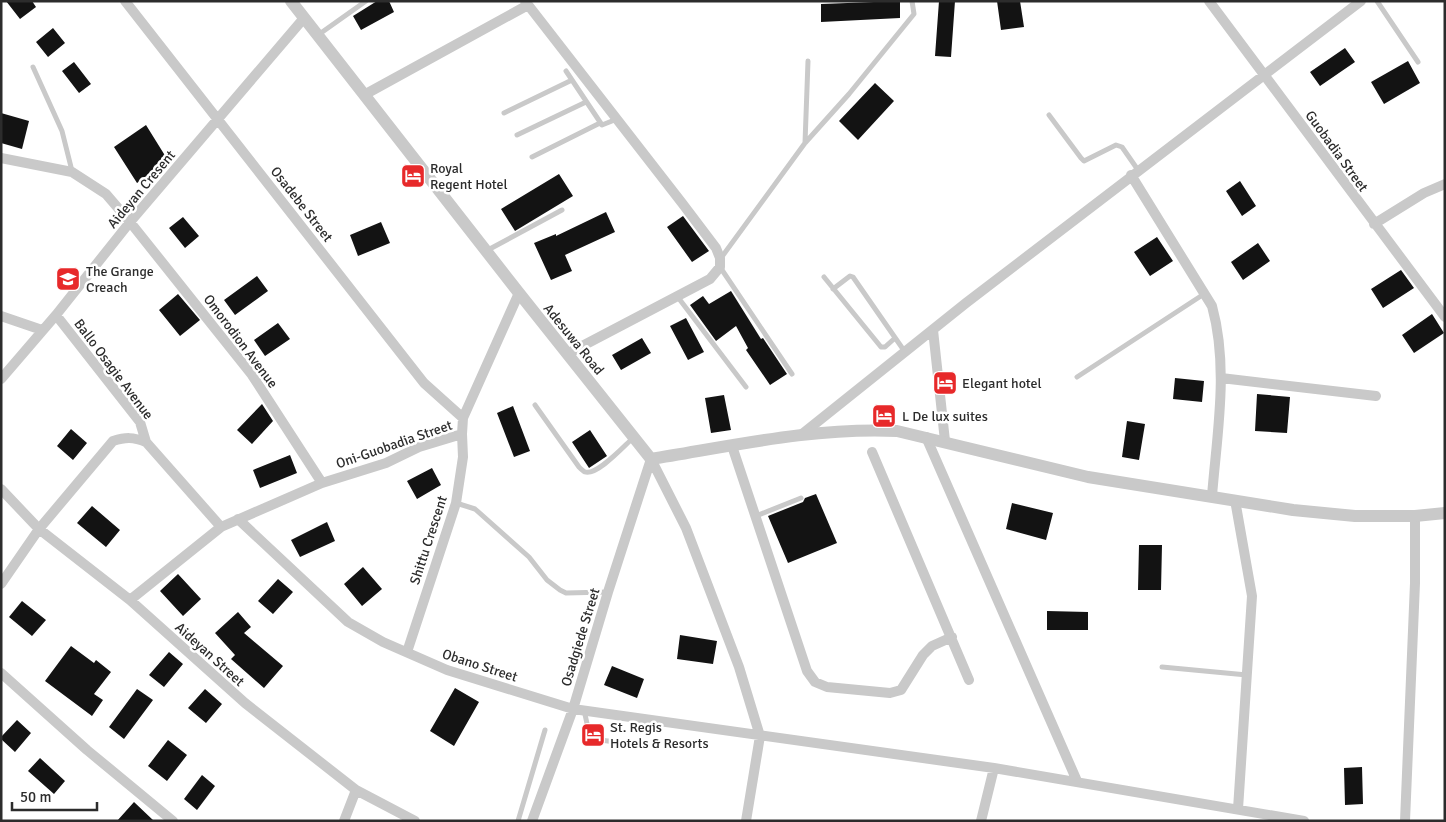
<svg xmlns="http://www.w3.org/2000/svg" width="1446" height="822" viewBox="0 0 1446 822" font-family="Signika,sans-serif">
<rect width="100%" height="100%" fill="#fff"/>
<path fill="#131313" d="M6,1H32L36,7L20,19Z
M377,1H389L394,12L361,30L353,16Z
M900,1V18L821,22V4Z
M939,1H955L951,57L935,56Z
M997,1H1020L1024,27L1001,30Z
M53,28L65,43L48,57L36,42Z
M1345,48L1355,62L1320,86L1310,72Z
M1408,61L1420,83L1384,104L1371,82Z
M74,62L91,84L79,93L62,71Z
M875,83L894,101L858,140L839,121Z
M1,113L29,121L22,149L1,143Z
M146,125L169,162L137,183L114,147Z
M559,174L573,196L515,231L501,209Z
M1240,181L1256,206L1242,216L1226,191Z
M606,212L615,232L565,255L572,271L551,280L534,243L556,234V236Z
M683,216L709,251L692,262L667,227Z
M183,217L199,236L185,248L169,228Z
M381,222L390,243L358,256L350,235Z
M1157,237L1173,261L1150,276L1134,252Z
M1258,243L1270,261L1243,280L1231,262Z
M1401,270L1414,288L1383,308L1371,289Z
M257,276L268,291L235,315L224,300Z
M731,291L761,339L763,338L787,374L770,385L746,350L748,348L736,326L716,341L690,305L703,296L709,304Z
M178,294L200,320L180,336L159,310Z
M1432,314L1444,333L1414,353L1402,335Z
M686,318L704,352L688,360L670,326Z
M278,323L290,339L265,356L254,340Z
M642,338L651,353L621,370L612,355Z
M1175,378L1204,381L1202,402L1173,399Z
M1257,394L1290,397L1287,433L1255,431Z
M724,395L731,430L711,433L705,398Z
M262,404L273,421L252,444L237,430Z
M513,406L530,451L514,457L497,413Z
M1127,421L1145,424L1139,460L1122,457Z
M71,429L87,443L73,460L57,446Z
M590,430L607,456L589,468L572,442Z
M290,455L297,473L260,488L253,470Z
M432,468L441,485L417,499L407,481Z
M816,494L837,543L788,563L768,516L803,502L805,498Z
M1012,503L1053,513L1046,540L1006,529Z
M92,506L120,530L106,547L77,523Z
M327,522L335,541L300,557L291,540Z
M1139,545H1162L1161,590H1138Z
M363,567L382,589L362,606L344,584Z
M178,574L201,599L183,616L160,591Z
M278,579L293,592L273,614L258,601Z
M22,601L46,620L32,636L9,617Z
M1047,611L1088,612V630H1047Z
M238,612L251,627L244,633L283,666L264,688L231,659L235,655L215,633Z
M680,635L717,641L713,664L677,659Z
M71,646L94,663L96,660L111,672L94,694L103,700L92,716L45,681Z
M169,652L183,664L164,687L149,675Z
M612,666L644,679L637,698L604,685Z
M455,688L479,702L454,746L430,731Z
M137,689L153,700L124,739L109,727Z
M205,689L222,704L206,723L188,708Z
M17,720L31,733L15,752L1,739V737Z
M168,740L187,755L167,781L148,766Z
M40,758L65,781L54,794L28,771Z
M1362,767L1363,804L1345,805L1344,768Z
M202,775L215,786L197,810L184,799Z
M134,802L154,821H117Z"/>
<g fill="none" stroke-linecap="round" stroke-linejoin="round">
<path stroke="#c9c9c9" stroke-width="5" d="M1377,1L1418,62
M318,35L366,1
M33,67L62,131L72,171
M566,71L602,125L617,119
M504,113L572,80
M1049,115L1081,158L1084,161L1116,145L1122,147L1138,170
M517,135L586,102
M805,143L808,61
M532,157L600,123
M486,251L562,210
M721,258L805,143L849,94L914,14L912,1
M720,267L792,374
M824,277L881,347H885L895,338
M833,289L850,276L853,277L905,352
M677,296L746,387
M1077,377L1204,294
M535,405L579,467C581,469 583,471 585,472C597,476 624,446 633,438
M456,503L475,509L529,557L547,580L560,590L566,593L608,592
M756,516L801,498
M1162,667L1247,675
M584,710L590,737L593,739L630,744
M518,821L545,730"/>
<path stroke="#c9c9c9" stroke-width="10" d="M125,1L424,383L463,418
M525,1L682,203L716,248L720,258V267L710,279L567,354
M1209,1L1445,317
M364,95L528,5
M1,158L72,172L106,194L130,222L252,375L322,483
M1131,175L1212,306C1229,368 1217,433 1212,496
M1374,224L1424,193L1445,184
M56,315L140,422L146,442
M1,316L42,330
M933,330L945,441
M1221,378L1376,396
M1,379L56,315L130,222L304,18
M801,435L966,303L1361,1
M926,437L1077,781
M732,446L807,671L815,682L827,687L890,693L901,690L923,655L932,646L952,637
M872,452L969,680
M651,459L686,528L739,667L760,736L746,821
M1,489L39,529L130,600L245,703L356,790L415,821
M1235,500L1252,596L1238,809
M238,519L348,622L383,642L447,670L573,709L994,768L1304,821
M221,527L322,483L386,463L419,447L462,434L463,418L519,293
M1,584L39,529L113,441C126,437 133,437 146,442L221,527L130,600
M407,652L456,503L463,457L462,434
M1,673L87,750L173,821
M344,821L356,790
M532,821L573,709L608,592L651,459
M981,821L994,768
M1405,821L1415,583V516"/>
<path stroke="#c9c9c9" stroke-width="12" d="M291,1L519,293L651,459C732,446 815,427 897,431L1088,477L1293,510L1355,516H1415L1445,513"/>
</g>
<defs>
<symbol id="hotel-square" viewBox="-11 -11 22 22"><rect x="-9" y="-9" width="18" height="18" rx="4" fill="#e7292a" stroke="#fff"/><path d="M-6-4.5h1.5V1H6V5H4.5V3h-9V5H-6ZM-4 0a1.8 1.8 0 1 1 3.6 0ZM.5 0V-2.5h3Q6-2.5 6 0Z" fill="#fff"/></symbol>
<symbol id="school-square" viewBox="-11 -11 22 22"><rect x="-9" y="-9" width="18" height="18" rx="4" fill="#e7292a" stroke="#fff"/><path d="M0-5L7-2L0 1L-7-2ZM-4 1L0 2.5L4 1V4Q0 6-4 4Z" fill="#fff"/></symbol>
</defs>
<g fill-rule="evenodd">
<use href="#hotel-square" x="399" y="162" width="28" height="28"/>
<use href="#school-square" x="54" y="265" width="28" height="28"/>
<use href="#hotel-square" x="931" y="369" width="28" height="28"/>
<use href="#hotel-square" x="870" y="402" width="28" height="28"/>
<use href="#hotel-square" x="579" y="721" width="28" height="28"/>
</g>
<g text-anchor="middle" stroke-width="5" stroke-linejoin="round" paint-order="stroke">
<g font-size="14" fill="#2c2c2c" stroke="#fff">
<text transform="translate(1337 151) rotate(54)" y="5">Guobadia Street</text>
<text transform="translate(141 189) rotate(-50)" y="5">Aideyan Cresent</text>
<text transform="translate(302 204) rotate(52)" y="5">Osadebe Street</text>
<text transform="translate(574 339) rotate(51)" y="5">Adesuwa Road</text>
<text transform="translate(241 341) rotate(53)" y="5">Omorodion Avenue</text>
<text transform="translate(114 369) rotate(53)" y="5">Ballo Osagie Avenue</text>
<text transform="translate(394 444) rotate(-19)" y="5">Oni-Guobadia Street</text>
<text transform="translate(428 540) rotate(-72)" y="5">Shittu Crescent</text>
<text transform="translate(580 637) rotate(-73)" y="5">Osadgiede Street</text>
<text transform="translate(210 654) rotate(42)" y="5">Aideyan Street</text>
<text transform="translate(480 665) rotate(18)" y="5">Obano Street</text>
</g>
<g font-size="14" fill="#2c2c2c" stroke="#fff" text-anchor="start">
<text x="430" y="173">Royal<tspan x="430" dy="16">Regent Hotel</tspan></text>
<text x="86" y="276">The Grange<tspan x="86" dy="16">Creach</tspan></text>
<text x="962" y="388">Elegant hotel</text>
<text x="902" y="421">L De lux suites</text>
<text x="610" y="732">St. Regis<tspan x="610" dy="16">Hotels &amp; Resorts</tspan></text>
</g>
</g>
<rect width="1446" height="822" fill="none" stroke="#2c2c2c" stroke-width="5"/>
<path d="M12 802v8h85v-8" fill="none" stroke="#2c2c2c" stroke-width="2.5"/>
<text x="20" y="802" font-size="15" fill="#2c2c2c" stroke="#ffffff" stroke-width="4" paint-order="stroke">50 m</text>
</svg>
